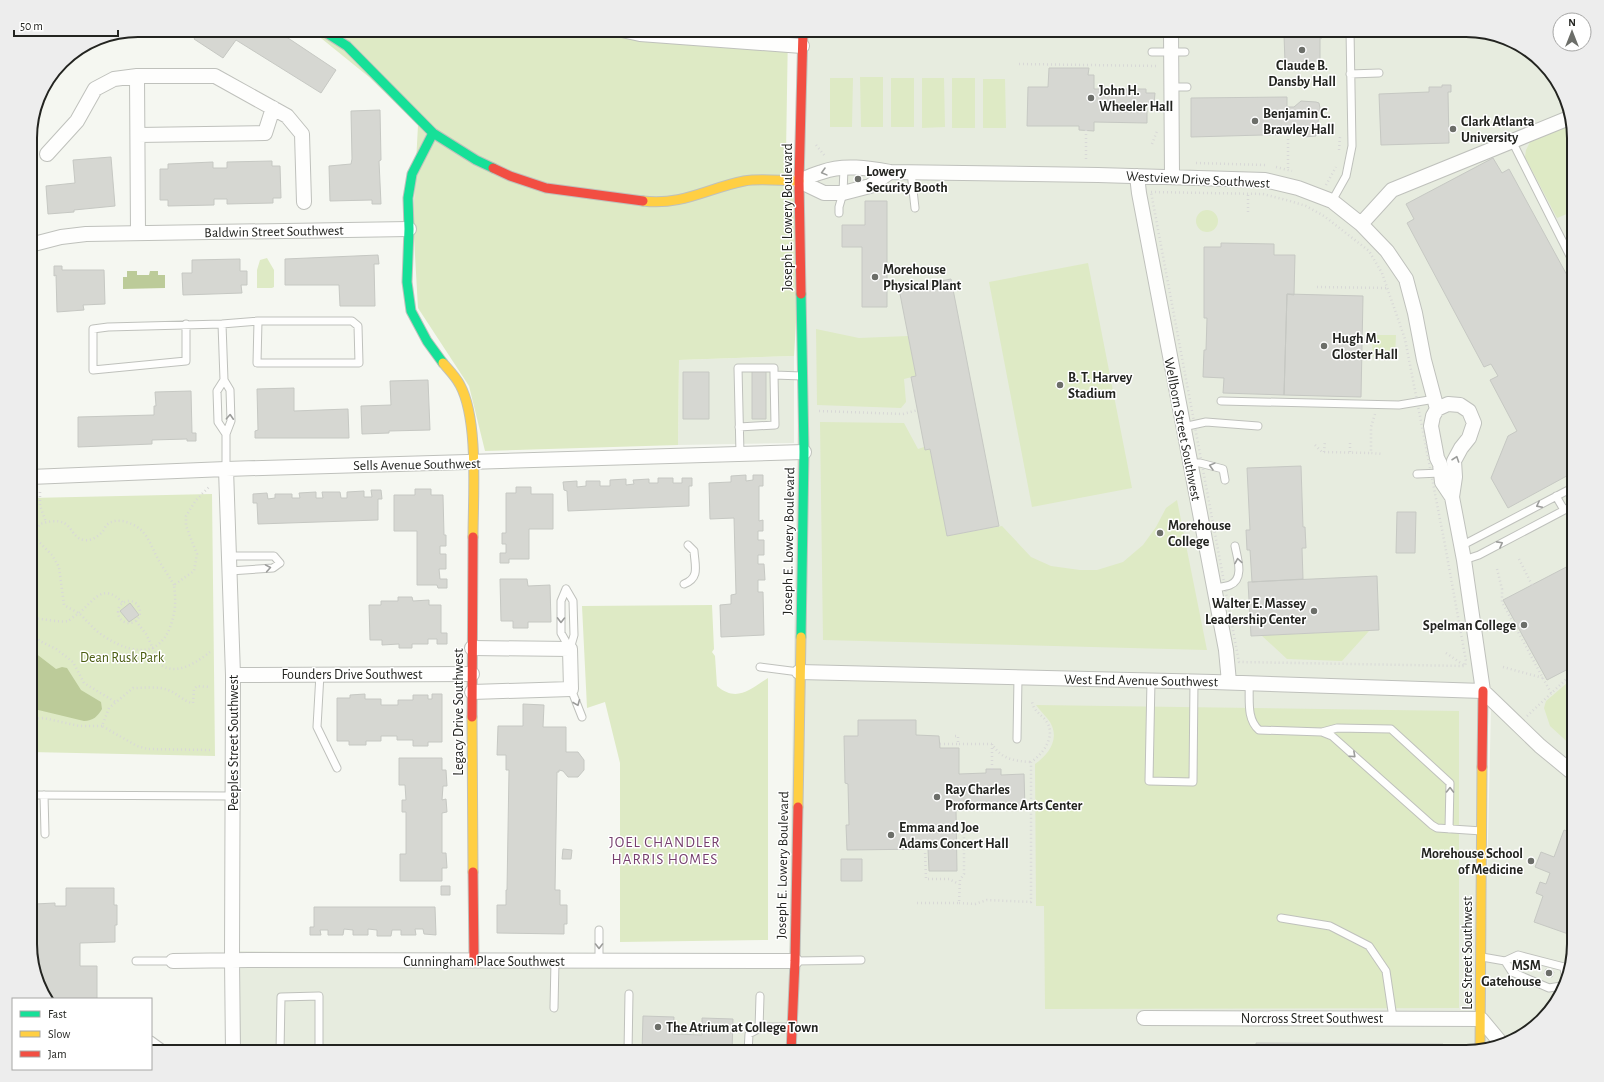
<svg xmlns="http://www.w3.org/2000/svg" width="1604" height="1082" viewBox="0 0 1604 1082" font-family="'Alegreya Sans',sans-serif">
<rect width="100%" height="100%" fill="#f5f7f1"/>
<path fill="#e7ecdf" d="M804,30H1466L1526,48L1560,84L1574,138V770L1483,691L1484,1018L1491,707L1574,779V944L1556,1004L1520,1038L1466,1052H236L238,951L789,959Z
M794,356V443L678,445L679,360Z"/>
<path fill="#deeac5" d="M311,30H788L786,154L803,203L794,356L679,360L678,445L485,451L469,386L418,308L413,220L418,125L369,77Z
M860,77H883V127H861Z
M830,78H853L852,127H830Z
M891,78H914V127H891Z
M922,78H944L945,127L922,128Z
M952,78H975V128H952Z
M983,79H1005L1006,128H983Z
M1571,125L1574,138V211L1557,218L1525,157L1526,150L1530,142Z
M1196 221a11 11 0 1 1 22 0a11 11 0 1 1-22 0Z
M267,258L274,270V287L272,288H257V270L260,260Z
M1088,263L1132,488L1032,507L989,282Z
M816,329L859,338L908,336L916,376L904,379L906,402L901,408L817,405Z
M1373,335H1396L1395,357L1372,356Z
M820,422L904,423L918,449L924,447L925,450L930,449L947,536L1002,526L1031,557L1051,566L1080,570H1097L1123,562L1143,545L1156,527L1166,508L1177,500L1207,650L823,640Z
M212,494L215,756L30,752V498Z
M712,605L714,649L712,652L715,656L717,686C737,703 750,689 768,678V940L620,942V763L605,702L587,708L582,606Z
M1369,631L1342,661L1287,659L1261,635Z
M1574,677V748L1550,726L1544,708L1546,701Z
M1036,705L1459,711V1008L1045,1009L1044,906H1036L1035,764C1049,754 1060,739 1050,722C1046,716 1040,711 1036,705Z"/>
<path fill="#bccb99" d="M127,271H137V275H149L150,271H158V275H165V288L123,289V277H127Z
M30,649L56,669L62,667L67,668L81,690L101,702L102,709C98,716 93,721 84,721L30,708Z"/>
<path fill="#d6d7d2" stroke="#c6c8c3" d="M200,30H276L336,70L321,93L236,40L223,58L194,39Z
M1280,30H1322V38H1320V61L1285,62L1284,35H1280Z
M1457,30H1466L1490,37H1457Z
M1049,68H1089L1088,75H1094V89H1146V93H1155L1154,104H1147V123L1094,122V131L1079,130V126H1027L1028,87H1048Z
M1442,85H1451V92H1448L1449,143L1381,145L1379,94L1429,92V87H1442Z
M1287,97V107H1294L1301,101L1316,102L1319,103L1320,108L1316,136L1303,137L1299,134L1191,137V98Z
M380,110L381,160L379,161L381,204H372V200L330,201L329,166L351,164L352,159L351,111Z
M111,157L115,206L74,210V212L48,214L46,186L75,183L73,160Z
M1493,158L1502,173L1509,169L1574,288V472L1508,508L1491,478L1508,436L1517,431L1490,380L1498,376L1491,364L1484,367L1407,223L1414,219L1406,204Z
M272,161V166H280L281,198H273V203L227,204V199H214V205L168,206V200H160V169H168V164L213,162V168H227V162Z
M860,175L862,180L856,182L854,177Z
M865,201H887V307H862V247H842V225H865Z
M1221,243L1274,244V255H1295L1294,295L1287,294L1284,395L1223,393L1224,378L1203,377L1204,350H1206L1207,318H1204V247H1221Z
M378,255L379,264H374L375,306H340L339,285H285V259Z
M240,259V271H247V285H241L242,293L183,295L182,273H192V260Z
M54,266H62V270H104L105,304L83,305L84,310L57,312L56,275L54,276Z
M951,279L999,526L947,536L930,449L925,450L911,377L916,376L899,289Z
M1287,294L1363,296L1361,397L1284,395Z
M752,371H766V419H752Z
M683,372H709V419H683Z
M428,380L430,430L389,431V433L362,434L361,406L391,405L390,381Z
M294,388V411L348,409L349,438H255V431L258,430L257,389Z
M191,391L192,433H196V441H187V439L152,440V444L78,447V417L154,415V406H156L155,392Z
M1301,466L1303,527H1305L1306,548H1302L1303,579L1252,582L1250,550H1247L1246,530H1250L1247,468Z
M746,475V481L753,480V475H763V486H759V521L763,520V531H758V540H764V555H758V564H764L765,580H758V592H763L764,635L721,637L720,605L731,604V595L736,594L734,518L710,519L709,483L731,482V476Z
M658,478H673V483H682V478H692V486H689V506L568,511L567,491L564,490L563,482L577,481V487L586,486V481H600V486H610V480L626,479V485L634,484L633,480L649,479V483H658Z
M516,487H531V494H553V529H529V559H509V563H500V553H506V544H502V533H506V493H516Z
M415,489H431V495H443L444,535H446V546H440V554H446V569H439L440,579H447V588H438L437,585H417V531H394V495H415Z
M371,490H381L382,499H378V520L258,524L257,503H253V494L267,493L268,499L275,498V494H292V498H300L299,493L316,492V498H323L322,492H340L341,498H347V492L364,491V497H372Z
M1397,512H1416L1415,553H1396Z
M1574,563V666L1547,680L1503,600Z
M1377,576L1379,630L1251,636L1248,582Z
M500,579H527L528,586L550,585L551,622H528V628H513V621H501Z
M398,597H412L413,601L429,600V605H441V633H447V644H437V639H428V644H412V648H399V644L382,645V640H370L369,605H381V601H398Z
M130,603L139,615L129,622L120,611Z
M365,694V699H381V705H398V700H413V695H428V699H432V694H442V742H428V746H413V740H397V736H381V741H366V745H349V741H337V698H350V695Z
M523,704L544,705L543,727H566V752H578L584,760V770L578,777H568L563,771L559,770V772H557L555,890H560V905H567V924H564V934L497,933V905H506V890H507L509,770H506V755H497L498,726H523Z
M858,720H916V735L939,736L940,748H959V774L986,773V769H1001V775L1024,774L1025,809L956,810L957,871H929L928,849L847,850L846,825H849L848,784L845,783L844,736H858Z
M399,758H442V770H446L447,786H443L442,800L446,799L447,812L442,813V853H446L447,868H442V881H400V854H406V812H402V800H406L405,785H399Z
M1564,830L1574,834V936L1534,922L1543,896L1536,893L1540,882L1546,884L1550,873L1535,867L1541,852L1554,857Z
M563,849L572,850L571,859H562Z
M841,859H862V881H841Z
M441,886H450V895H441Z
M66,888H114V905H117V925H115V942L80,943V966H97V999H45L30,951V906H35V904L55,903V906H66Z
M314,907H435L436,935L424,934L423,929H415L416,935H401V930H392L391,936H377V930L368,929V935H353V930L344,929L343,935H328V930H320L321,935H310V927H314Z
M1546,969L1554,972L1552,977L1544,974Z
M643,1016L674,1017L673,1034L702,1035V1018L733,1019L732,1052H642Z
M1256,1043L1443,1044V1052H1256Z"/>
<g fill="none" stroke-linecap="round" stroke-linejoin="round">
<defs>
<path id="lane" d="M1152,52H1185
M1350,74L1379,73
M1171,87H1187
M1512,141L1574,264
M911,172L915,208
M1332,201L1346,176L1352,146L1350,30
M839,213V207L843,193L844,168
M186,324V361L93,370V329L108,327L222,324L258,321H352L358,326L359,363H257L258,321
M222,324L224,380L230,390L231,421L226,434V469
M224,380L217,391L218,422L226,434
M1221,401L1399,405L1435,399
M739,427L775,425L774,375
M1183,427L1206,422L1258,426
M740,454L738,368H774V375L802,376
M1190,463H1200L1223,469L1225,480
M1417,474L1441,473
M1556,496L1564,510
M1568,508L1574,518
M1461,546L1574,487
M229,556H274L280,563L273,568L230,571
M1464,560L1479,555L1574,505
M684,584C700,578 695,566 694,551L688,545
M1214,588C1219,587 1225,587 1230,585C1245,579 1237,557 1235,546
M566,589L561,601V633L570,649
M566,589L573,601L574,635L570,649
M760,667L799,672
M320,674L317,727L337,768
M1151,680L1149,781L1193,782L1194,681
M1249,683C1250,699 1246,719 1259,730L1322,732L1337,728L1391,729L1450,783L1449,829
M571,689L582,717
M1322,732L1332,736L1432,825L1437,828L1482,831
M1017,739L1018,677
M30,795L232,796
M44,795L45,834
M1281,918L1330,926L1369,946L1386,971L1393,1018
M1482,957L1505,961L1518,955L1564,967L1565,974
M136,961H173
M599,961V930
M795,961L861,960
M1505,961L1512,972L1549,988L1561,986
M554,1008L555,961
M759,1029L760,996
M151,1040L162,1048L165,1052
M280,1052L281,997L319,996V1052
M628,1052L629,994
M748,1052L749,1034L762,1027H792"/>
<path id="street" d="M622,30L640,34L802,46
M1171,30L1172,176
M138,135L265,133L273,108
M47,154L77,121L95,89L114,79L137,76
M1137,176L1139,193L1226,650L1229,682
M799,181C807,178 814,174 822,172C843,164 869,168 890,172L1098,175L1265,180L1298,188L1332,201L1361,224L1387,251L1406,279L1415,313L1424,360L1437,409
M799,181L824,193H843L870,186L890,172
M1361,224L1392,190L1569,118
M138,233L137,76H215L287,116L302,134L304,202
M30,245L61,237L86,234L409,229
M226,469L233,675L232,960L233,1052
M30,477L226,469L804,452
M1452,497L1442,482L1440,464L1437,458L1431,426L1433,416L1437,409L1448,404L1460,405L1469,411L1474,423L1469,438L1461,448L1454,461L1455,477L1452,497L1464,560L1483,691L1540,746L1574,774
M799,672L1213,682L1483,691
M233,675L472,674
M472,692L571,689L570,649L472,648
M173,961L249,960L795,961
M1144,1018L1481,1019L1501,1043"/>
<path id="fast" d="M322,30L347,46L433,133L476,160L493,168
M433,133L412,174L408,198L409,229L407,282L411,311L427,341L443,363
M801,637L804,452L801,294"/>
<path id="slow" d="M643,201C682,206 708,188 744,181C761,178 781,181 799,181
M443,363C449,370 456,377 460,385C479,420 473,497 473,537
M472,717L473,872
M798,807L801,637
M1480,1048L1482,767"/>
<path id="jam" d="M493,168L510,176L546,188L643,201
M801,294L799,181L803,30
M472,717L473,537
M1482,767L1483,691
M473,872L474,961
M791,1052L795,961L798,807"/>
</defs>
<use href="#lane" stroke="#bfc1bc" stroke-width="9"/>
<use href="#street" stroke="#bfc1bc" stroke-width="16"/>
<use href="#fast" stroke="#bfc1bc" stroke-width="11"/>
<use href="#slow" stroke="#bfc1bc" stroke-width="11"/>
<use href="#jam" stroke="#bfc1bc" stroke-width="11"/>
<path stroke="#d8d8d7" stroke-width="2.5" stroke-dasharray="1 3" stroke-linecap="butt" d="M1019,64L1158,66
M1086,130V161
M1288,135V169
M1152,144L1157,131
M816,145L825,156
M1339,150L1340,137
M1196,163L1265,165
M1276,167L1292,171
M1326,185L1336,167
M1151,192L1263,194L1290,201L1306,206L1324,216L1369,251L1382,273L1405,339L1445,545L1466,661L1465,666L1239,662Z
M1248,212V194
M1317,287L1388,288
M819,411L903,414L918,410
M1375,414L1371,427V453L1382,454
M1315,445L1322,452L1371,453
M1324,452L1325,441
M1350,452V442
M40,492V506L46,522
M1519,559L1532,585
M1572,564L1574,556
M1497,569L1502,589V602L1551,693
M174,585C169,576 163,568 158,559C153,550 150,540 143,532C136,524 118,516 108,524C105,525 105,529 103,531C98,537 91,541 84,540C67,537 75,513 40,524L36,531V539L52,555L59,567L64,605C69,608 75,611 80,614C88,622 95,631 105,637C138,658 166,656 174,613C176,604 175,594 174,585L194,571L197,554L186,526V516L196,500L210,486
M118 612a11 11 0 1 1 22 0a11 11 0 1 1-22 0Z
M30,618C40,618 60,623 68,621C70,620 73,617 75,616C94,603 101,580 123,603
M136,621L146,634L161,665C177,676 197,662 210,652
M30,631L40,641L56,649L73,662L84,683L117,703
M1446,653L1465,666
M1503,667L1543,678
M1527,716L1574,672
M30,719L44,718L79,726H102
M955,736H958V744H992C1001,759 1014,761 1031,762
M940,744H958
M992,744V769
M210,750L148,749L137,746L102,726L109,708L133,688C144,688 159,686 168,690C177,693 184,702 193,703L194,689L197,686L210,687
M925,849L926,879H949L959,884
M917,903H959L960,880L964,874V830H957
M959,903L975,904L987,900L1031,902V762C1042,755 1055,738 1048,724C1043,714 1035,714 1032,702"/>
<use href="#lane" stroke="#fefefd" stroke-width="7"/>
<use href="#street" stroke="#fefefd" stroke-width="14"/>
<use href="#fast" stroke="#16e098" stroke-width="9"/>
<use href="#slow" stroke="#ffcf43" stroke-width="9"/>
<use href="#jam" stroke="#f24e42" stroke-width="9"/>
</g>
<defs><path id="oneway-chevron" d="M-2-3.5L2.5 0L-2 3.5" fill="none" stroke-width="1.6" stroke-linecap="round" stroke-linejoin="round"/></defs>
<g stroke="#9b9c9a">
<use href="#oneway-chevron" transform="translate(824 172) rotate(165)"/>
<use href="#oneway-chevron" transform="translate(230 417) rotate(-87)"/>
<use href="#oneway-chevron" transform="translate(1456 459) rotate(-71)"/>
<use href="#oneway-chevron" transform="translate(1212 466) rotate(-165)"/>
<use href="#oneway-chevron" transform="translate(1539 505) rotate(153)"/>
<use href="#oneway-chevron" transform="translate(1500 544) rotate(-28)"/>
<use href="#oneway-chevron" transform="translate(1238 561) rotate(-99)"/>
<use href="#oneway-chevron" transform="translate(268 568) rotate(-10)"/>
<use href="#oneway-chevron" transform="translate(561 620) rotate(91)"/>
<use href="#oneway-chevron" transform="translate(577 703) rotate(68)"/>
<use href="#oneway-chevron" transform="translate(1353 755) rotate(42)"/>
<use href="#oneway-chevron" transform="translate(1450 790) rotate(-89)"/>
<use href="#oneway-chevron" transform="translate(599 946) rotate(90)"/>
</g>
<g fill="#6c6e69" stroke="#fff" stroke-width="1.5">
<circle cx="1302" cy="50" r="4"/>
<circle cx="1091" cy="98" r="4"/>
<circle cx="1255" cy="121" r="4"/>
<circle cx="1453" cy="129" r="4"/>
<circle cx="858" cy="179" r="4"/>
<circle cx="875" cy="277" r="4"/>
<circle cx="1324" cy="346" r="4"/>
<circle cx="1060" cy="385" r="4"/>
<circle cx="1160" cy="533" r="4"/>
<circle cx="1314" cy="611" r="4"/>
<circle cx="1524" cy="625" r="4"/>
<circle cx="937" cy="797" r="4"/>
<circle cx="891" cy="835" r="4"/>
<circle cx="1531" cy="861" r="4"/>
<circle cx="1549" cy="973" r="4"/>
<circle cx="658" cy="1027" r="4"/>
</g>
<g text-anchor="middle" stroke-width="3" stroke-linejoin="round" paint-order="stroke">
<g font-size="14" font-weight="bold" fill="#232420" stroke="#fff" text-anchor="start">
<text x="1302" y="70" text-anchor="middle">Claude B.<tspan x="1302" dy="16">Dansby Hall</tspan></text>
<text x="1099" y="95">John H.<tspan x="1099" dy="16">Wheeler Hall</tspan></text>
<text x="1263" y="118">Benjamin C.<tspan x="1263" dy="16">Brawley Hall</tspan></text>
<text x="1461" y="126">Clark Atlanta<tspan x="1461" dy="16">University</tspan></text>
<text x="866" y="176">Lowery<tspan x="866" dy="16">Security Booth</tspan></text>
<text x="883" y="274">Morehouse<tspan x="883" dy="16">Physical Plant</tspan></text>
<text x="1332" y="343">Hugh M.<tspan x="1332" dy="16">Gloster Hall</tspan></text>
<text x="1068" y="382">B. T. Harvey<tspan x="1068" dy="16">Stadium</tspan></text>
<text x="1168" y="530">Morehouse<tspan x="1168" dy="16">College</tspan></text>
<text x="1306" y="608" text-anchor="end">Walter E. Massey<tspan x="1306" dy="16">Leadership Center</tspan></text>
<text x="1516" y="630" text-anchor="end">Spelman College</text>
<text x="945" y="794">Ray Charles<tspan x="945" dy="16">Proformance Arts Center</tspan></text>
<text x="899" y="832">Emma and Joe<tspan x="899" dy="16">Adams Concert Hall</tspan></text>
<text x="1523" y="858" text-anchor="end">Morehouse School<tspan x="1523" dy="16">of Medicine</tspan></text>
<text x="1541" y="970" text-anchor="end">MSM<tspan x="1541" dy="16">Gatehouse</tspan></text>
<text x="666" y="1032">The Atrium at College Town</text>
</g>
<g font-size="14" fill="#232420" stroke="#fff">
<text transform="translate(1198 179) rotate(3)" y="5">Westview Drive Southwest</text>
<text transform="translate(787 217) rotate(-90)" y="5">Joseph E. Lowery Boulevard</text>
<text transform="translate(274 231) rotate(-1)" y="5">Baldwin Street Southwest</text>
<text transform="translate(1183 429) rotate(79)" y="5">Wellborn Street Southwest</text>
<text transform="translate(417 464) rotate(-1)" y="5">Sells Avenue Southwest</text>
<text transform="translate(788 541) rotate(-89)" y="5">Joseph E. Lowery Boulevard</text>
<text x="352" y="679">Founders Drive Southwest</text>
<text transform="translate(1141 680) rotate(1)" y="5">West End Avenue Southwest</text>
<text transform="translate(458 712) rotate(-90)" y="5">Legacy Drive Southwest</text>
<text transform="translate(233 743) rotate(-90)" y="5">Peeples Street Southwest</text>
<text transform="translate(782 865) rotate(-89)" y="5">Joseph E. Lowery Boulevard</text>
<text transform="translate(1467 953) rotate(-90)" y="5">Lee Street Southwest</text>
<text x="484" y="966">Cunningham Place Southwest</text>
<text x="1312" y="1023">Norcross Street Southwest</text>
</g>
<g font-size="14" fill="#4b5d11" stroke="#fff">
<text x="122" y="662">Dean Rusk Park</text>
</g>
<g font-size="15" letter-spacing="1" fill="#763f6e" stroke="#fff">
<text x="665" y="847">JOEL CHANDLER<tspan x="665" dy="17">HARRIS HOMES</tspan></text>
</g>
</g>
<path d="M0 0H1604V1082H0ZM138 37H1466A101 101 0 0 1 1567 138V944A101 101 0 0 1 1466 1045H138A101 101 0 0 1 37 944V138A101 101 0 0 1 138 37Z" fill="#ededed" fill-rule="evenodd"/>
<path fill="none" stroke="#232420" stroke-width="2" d="M138 37H1466A101 101 0 0 1 1567 138V944A101 101 0 0 1 1466 1045H138A101 101 0 0 1 37 944V138A101 101 0 0 1 138 37Z"/>
<rect x="12" y="998" width="140" height="72" fill="#ffffff" stroke="#a7a7a6"/>
<rect x="20" y="1011" width="20" height="6" fill="#16e098" stroke="#a7a7a6"/>
<text x="48" y="1018" font-size="12" fill="#232420">Fast</text>
<rect x="20" y="1031" width="20" height="6" fill="#ffcf43" stroke="#a7a7a6"/>
<text x="48" y="1038" font-size="12" fill="#232420">Slow</text>
<rect x="20" y="1051" width="20" height="6" fill="#f24e42" stroke="#a7a7a6"/>
<text x="48" y="1058" font-size="12" fill="#232420">Jam</text>
<g transform="translate(1572 32)"><circle r="19" fill="#ffffff" stroke="#a7a7a6"/>
<path d="M0-3L7 15L0 10L-7 15Z" fill="#6c6e69"/>
<text y="-6" font-size="11" font-weight="bold" text-anchor="middle" fill="#232420">N</text>
</g>
<path d="M14 30v6h104v-6" fill="none" stroke="#232420" stroke-width="2"/>
<text x="20" y="30" font-size="12" fill="#232420" stroke="#ffffff" stroke-width="3" paint-order="stroke">50 m</text>
</svg>
